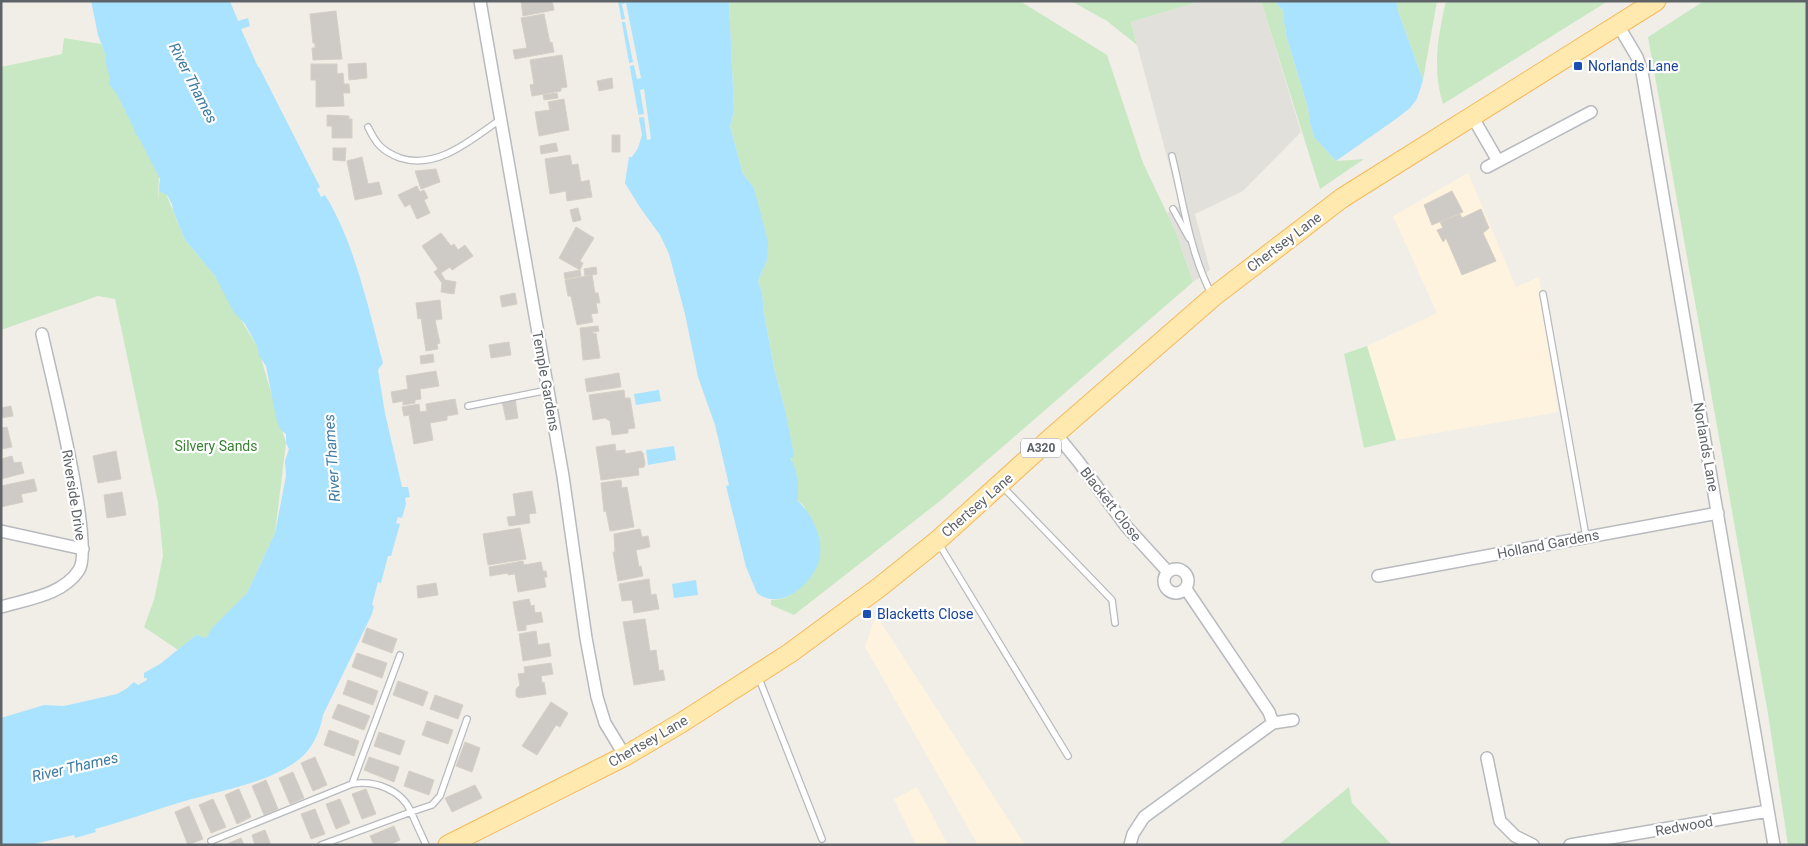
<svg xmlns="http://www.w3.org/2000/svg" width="1808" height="846" viewBox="0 0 1808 846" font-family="Roboto,sans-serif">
<rect width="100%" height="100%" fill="#f1eee7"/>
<path fill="#fef3de" d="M1468,173L1516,287L1539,277L1558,412L1396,440L1367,346L1437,313L1393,216Z
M876,615L1025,845H978L865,647Z
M917,787L948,845H916L894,799Z"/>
<path fill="#e2e0db" d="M1201,1H1261L1301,132L1243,191L1195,214L1210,270L1193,282L1175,230L1167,213L1180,206L1131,22Z"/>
<path fill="#c8e8c4" d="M729,1H1020L1107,55L1143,163L1175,230L1193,282L940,501L794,615L771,605V600C793,600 808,582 818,564L804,506L797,500L785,410L774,368L764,313L762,293L758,281L767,260L754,188L743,174L730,126L734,111Z
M1071,1H1201L1131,22L1137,45L1107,21Z
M1261,1H1274L1284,11V22L1287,39L1308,108L1310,123L1314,137L1336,161L1364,159L1320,189Z
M1396,1H1437L1423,80L1399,14Z
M1446,1H1608L1443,104C1432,70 1438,35 1446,1Z
M1704,1H1807V845H1788L1768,714L1648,37Z
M64,38L101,44L159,175L158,201L160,179L185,240L215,276L258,348L286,443L275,533L247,593L206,638L196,635L178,650L144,627L154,600L163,556L158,503L115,299L98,296L1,330V67L62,54Z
M1367,346L1396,440L1364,448L1344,354Z
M1349,787L1352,803L1392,845H1278Z"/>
<path fill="#a9e3ff" d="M91,1H230L238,21L248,18L250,26L241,29L258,67H259L320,187L317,189L321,197L325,195C354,241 369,310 383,363L378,370L385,413L402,487H408L410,497L405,498L406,504L402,518L398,517L396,523L400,524L391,556H388L381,583L378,582L372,605L374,606L372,614L323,715C319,736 310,754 291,765C258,786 212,792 175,804C149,812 122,822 95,829L96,832L75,838L74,835L29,845H1V718L44,705L64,706L117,694L126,689L134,682L138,685L147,680V678H144V673L160,664L196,635L206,638L213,627L247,593L275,533L286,476L285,461L289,449L286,443V434L281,430L277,422L266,366L259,356L258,348L245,324L233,311L215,276L185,240L173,210L172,204L167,195L159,191L160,179L158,175L138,136L135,134V131L118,96L109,84L110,79L107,69L105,54L98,35Z
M618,1H729L734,111L730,126L743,174L754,188L768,242L767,260L758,281L762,293L764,313L774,368L785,410L794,455L791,459C797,470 800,489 797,500C813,515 826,542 818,564C809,587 779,611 757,593L746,567L726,486L729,485L715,425L698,377L685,314L669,254L660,235L641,209L625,183L629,157H632L638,148L642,135Z
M1274,1H1396L1399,14L1423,80L1417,99L1410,108L1396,119L1336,161L1314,137L1310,123L1308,108L1287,39L1284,22V11Z
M659,390L661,401L636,405L634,394Z
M674,446L676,460L648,465L646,450Z
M696,580L698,595L674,598L672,584Z"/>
<path fill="#f1eee7" d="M626,3L641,78L637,79L634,65L627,67V64L633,62L625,22H619V20L625,19L622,4Z
M644,89L651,139L647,140L644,117L637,118V115L644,114L640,90Z"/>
<path fill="#cecbc6" stroke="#d6cfc5" d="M521,1H552L554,10L523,16Z
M336,11L342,59L313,60L312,48H315V43H313L310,14Z
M544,14L550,43L552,42L554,52L515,59L513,50L527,48L521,18Z
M562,55L567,87L561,88V91L532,96L530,85L534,84L530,60Z
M366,63L367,78L349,80L348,64Z
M311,64H337V74L343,73L344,84H349L350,93H343L344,106L316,107V80H311Z
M612,78L613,88L599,91L597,81Z
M557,93L558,98L544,100L543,95Z
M564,99L569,130L539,136L535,112L550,110L548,102Z
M327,115L349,116V119H352V138H332V126H327Z
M612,135H620V152H612Z
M556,143L558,151L541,154L540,146Z
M333,148H346L345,161L333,160Z
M570,155L572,165L578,164L581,182L589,180L592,197L567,201L566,191L550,194L545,159Z
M362,157L368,184L379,182L382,194L355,200L347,161Z
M436,169L440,182L421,189L415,171Z
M417,186L420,192L424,190L428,198L424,200L430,213L417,219L410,204L405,207L398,195Z
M1452,191L1463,212L1432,225L1424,205Z
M578,208L581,220L573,222L570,210Z
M1481,209L1489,228L1483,233L1496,261L1462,275L1446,238L1443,242L1437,230L1443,228L1440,222L1460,214L1462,218Z
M576,227L594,238L580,261L583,263L580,270L559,258Z
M441,233L451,246L454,244L458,250L465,245L473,256L452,270L450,267L441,273L445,280L456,282L454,294L441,292L442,283L434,272L438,269L422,246Z
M596,267L597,274L585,276L584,269Z
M580,270L581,276L565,279L564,273Z
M592,275L595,293H598L600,303H596L598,313L591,314L593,322L577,325L571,296H568L565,280Z
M515,293L517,304L502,307L500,296Z
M440,300L442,319L435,320L440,343L437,344L438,349L426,351L421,318L418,319L416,303Z
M598,326L599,331L593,332V334L596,333L600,358L583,360L580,328Z
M509,342L511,355L491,358L489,345Z
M433,354L434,362L421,364L420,356Z
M436,371L439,386L420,389L421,399L415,400V403L403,405V401L393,403L391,392L408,389L406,376Z
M619,373L621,387L587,392L585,379Z
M624,390L625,398H630L635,428L628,429V433L612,435L610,421L605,418L593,420L589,395Z
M515,398L518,418L506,420L502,401Z
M455,399L458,414L447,416V420L430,423L433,440L414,444L409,415L404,416L402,407L419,404L420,412L427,411L426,404Z
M11,406L13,416L1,418V408Z
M7,427L12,447L1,449V428Z
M615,444L616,451L625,450V454L641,451L643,453L645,464L644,467L638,468L639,475L601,480L596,447Z
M116,451L121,479L98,483L93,456Z
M12,456L14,463L21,462L24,473L1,479V459Z
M34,479L37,491L21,494L23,502L1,507V486Z
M621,480L622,488L627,487L634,527L610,531L606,511L604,512L601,483Z
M532,491L536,513L529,514L530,523L509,526L507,517L516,516L513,494Z
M122,492L126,515L107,518L104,495Z
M520,528L526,559L488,565L483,534Z
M640,529L642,537L648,536L650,547L636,550L639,567L641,566L643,576L618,581L613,552H615L614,534Z
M523,561L524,565L541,562L543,571H546L547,577H544L546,587L518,592L515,574L508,575V573L490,576L489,567Z
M649,579L651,595L656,594L659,609L634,613L632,600L622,601L619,584Z
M436,583L438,595L418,598L417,586Z
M529,599L531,606L534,605L535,613L541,612L543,622L526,625V630L518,631L513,602Z
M645,619L650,651L656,650L659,671L663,670L665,680L634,685L623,622Z
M367,628L397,639L392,653L362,642Z
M536,631L538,645L549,643L551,656L523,661L519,634Z
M357,653L387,663L382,678L352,667Z
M551,663L553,674L541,676L542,683L544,682L546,694L519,698L516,696V689L520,685L518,674L525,673L524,667Z
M348,680L378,691L373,705L343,694Z
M398,681L428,692L423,706L393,695Z
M435,695L463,705L458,719L430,709Z
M551,702L568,713L560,727L556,725L537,755L522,746Z
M338,704L370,716L364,730L332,718Z
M427,721L453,730L448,744L422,735Z
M329,730L359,741L354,756L324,745Z
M379,732L405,741L400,755L374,746Z
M465,742L480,748L472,772L456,766Z
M315,757L327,785L313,791L301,763Z
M369,757L399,767L394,782L364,770Z
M409,771L434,780L429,795L404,786Z
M293,772L304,798L290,804L279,778Z
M266,780L278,809L264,815L252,786Z
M475,785L482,798L452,812L445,798Z
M239,789L251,817L237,824L225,795Z
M366,789L376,814L362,819L352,794Z
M213,799L226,827L211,833L199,805Z
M340,799L350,823L336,829L326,804Z
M189,806L203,839L188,845L175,812Z
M315,809L325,834L311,839L301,814Z
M394,826L400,840L389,845H374L370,836Z
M265,830L271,845H255L252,835Z
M241,838L244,845H227V844Z"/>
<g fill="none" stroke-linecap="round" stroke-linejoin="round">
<defs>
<path id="lane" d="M368,127C376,144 382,151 400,158C438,170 472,139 501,119
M1172,156C1183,201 1190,254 1212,295
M1173,209L1189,238
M1543,294L1586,537
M468,406L548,390
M1001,485L1112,600L1115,623
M939,544L1068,756
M758,676L822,839
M352,784L400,655
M211,841L352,784C375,780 402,790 411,812L432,805L440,796L467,719
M321,845L411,812L426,845"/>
<path id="street" d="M480,1L563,476L586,638L597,697L605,723L625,756
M1618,25L1637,57L1642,72L1774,845
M1472,116L1498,161
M1487,167L1591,112
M1056,434L1078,461L1126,526L1168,572
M1,531L83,549
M1164 581a12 12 0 1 1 24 0a12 12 0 1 1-24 0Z
M1378,576L1718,513
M1186,589L1269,712L1273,723
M1,607C28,599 63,595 79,570C95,546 50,371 42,334
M1487,758L1500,821L1515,836L1533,845
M1130,845L1133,834L1144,817L1273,723L1293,720
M1570,845L1768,811"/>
<path id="primary" d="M448,845L625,756L681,723L790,653L881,586L937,541L1052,437L1213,297L1342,198L1656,1"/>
</defs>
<use href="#lane" stroke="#b7babe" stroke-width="8"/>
<use href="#street" stroke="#b7babe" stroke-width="14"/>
<use href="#primary" stroke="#f4b95d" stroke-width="21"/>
<use href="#lane" stroke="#fff" stroke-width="5.5"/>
<use href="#street" stroke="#fff" stroke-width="11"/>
<use href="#primary" stroke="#ffe9ae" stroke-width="19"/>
</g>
<g fill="#1a4fb4" stroke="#fff" stroke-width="2">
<rect x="1573" y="61" width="10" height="10" rx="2.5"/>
<rect x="862" y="609" width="10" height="10" rx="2.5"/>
</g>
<g text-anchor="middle" stroke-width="4.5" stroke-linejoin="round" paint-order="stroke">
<rect fill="#fff" stroke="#8e9295" stroke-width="1" x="1021" y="438.5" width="40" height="19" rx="4"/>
<g font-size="12" font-weight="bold" fill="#5e6368">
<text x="1041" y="452">A320</text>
</g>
<g font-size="14" fill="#164399" stroke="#fff" text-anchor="start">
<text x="1588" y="71">Norlands Lane</text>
<text x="877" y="619">Blacketts Close</text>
</g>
<g font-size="14" fill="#5e6368" stroke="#fff">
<text transform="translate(1284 242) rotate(-37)" y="5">Chertsey Lane</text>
<text transform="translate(546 381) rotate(80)" y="5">Temple Gardens</text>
<text transform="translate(1706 447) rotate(80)" y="5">Norlands Lane</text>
<text transform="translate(74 495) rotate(81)" y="5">Riverside Drive</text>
<text transform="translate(1111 504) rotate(52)" y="5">Blackett Close</text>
<text transform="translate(977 505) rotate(-41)" y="5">Chertsey Lane</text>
<text transform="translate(1548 544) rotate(-11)" y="5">Holland Gardens</text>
<text transform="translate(648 741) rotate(-30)" y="5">Chertsey Lane</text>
<text transform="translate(1684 826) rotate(-10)" y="5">Redwood</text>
</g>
<g font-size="14" fill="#388232" stroke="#fff">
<text x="216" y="451">Silvery Sands</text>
</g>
<g font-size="15" font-style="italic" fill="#3c7aa2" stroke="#fff">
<text transform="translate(193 83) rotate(63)" y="5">River Thames</text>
<text transform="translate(332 458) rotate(-94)" y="5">River Thames</text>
<text transform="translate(75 767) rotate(-13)" y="5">River Thames</text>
</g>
</g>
<rect width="1808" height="846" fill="none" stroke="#5e6368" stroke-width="5"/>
</svg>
